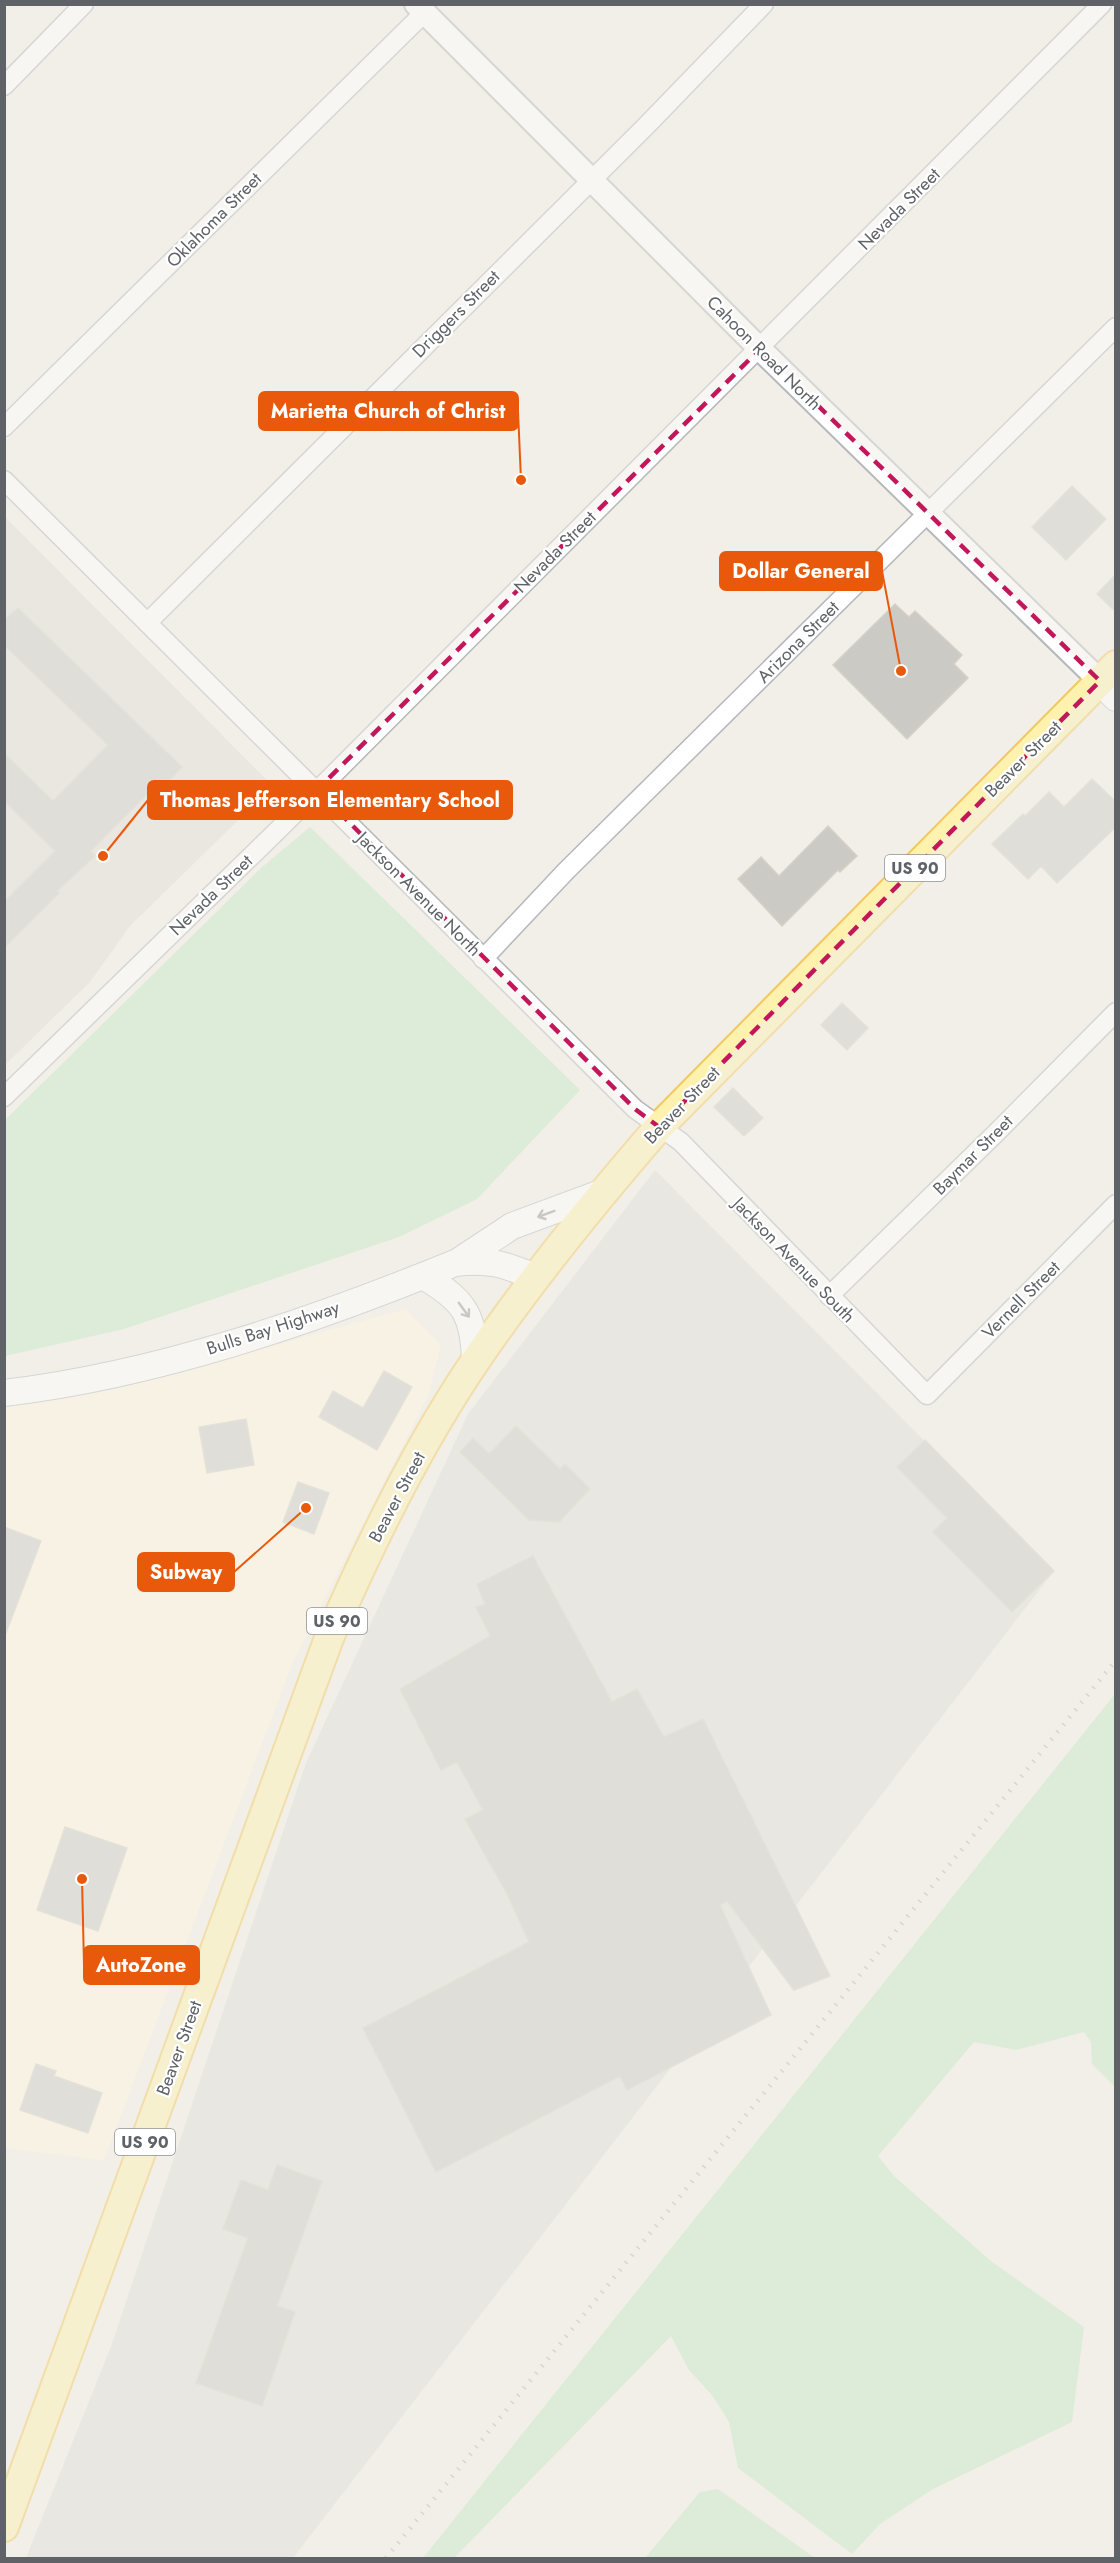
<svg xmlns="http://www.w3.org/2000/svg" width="1120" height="2563" viewBox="0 0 1120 2563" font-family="Jost,sans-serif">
<rect width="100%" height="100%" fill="#f1efe8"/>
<path fill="#fef7e0" d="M406,1309L441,1346L428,1396L294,1659L104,2160L5,2148L4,1405L113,1390Z"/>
<path fill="#e0deda" d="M655,1170L1054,1571L293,2558H26L112,2344L306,1763L468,1414Z"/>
<path fill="#e1ded6" d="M5,517L273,786L130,926L90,982L5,1065Z"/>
<path fill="#c5e8c5" d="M310,827L580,1090L477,1199L399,1237L124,1329L5,1356V1120L261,868Z
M1115,1694V2087L1092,2064L1091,2042L1084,2032L1016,2050L974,2042L878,2156L895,2177L992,2262L1084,2327L1072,2422L933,2489L880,2524L852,2554L738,2468L729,2422L712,2395L689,2370L671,2336L454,2558H423Z
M718,2489L815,2558H645L700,2492Z"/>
<path fill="#cccac5" stroke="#d6d1c6" stroke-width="1.5" d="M1072,486L1106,519L1066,560L1032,527Z
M1116,574V612L1097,594Z
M895,604L909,617L915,611L962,655L954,664L968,678L907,739L833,665Z
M18,608L182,767L163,787L158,783L91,851L95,856L57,891L59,893L4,948V902L55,851L4,801V753L53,801L108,745L4,645V620Z
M1092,779L1116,802V827L1057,883L1041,866L1028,879L992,844L1023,814L1025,816L1049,792L1064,807Z
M828,826L857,856L840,872L838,870L782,926L738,879L761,857L779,876Z
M842,1003L868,1028L847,1050L821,1025Z
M733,1088L763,1118L744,1136L714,1107Z
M384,1371L412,1387L377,1450L319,1417L333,1391L363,1408Z
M246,1419L254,1465L207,1473L199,1427Z
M516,1426L560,1469L565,1464L590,1489L559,1522L529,1520L460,1452L473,1438L489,1454Z
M925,1440L1054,1571L1012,1612L933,1532L947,1518L897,1467Z
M298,1482L329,1493L314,1534L283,1522Z
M4,1527L41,1541L6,1633L4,1632Z
M533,1556L612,1702L637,1689L664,1737L703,1719L830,1976L794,1990L727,1901L720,1905L771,2015L627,2090L620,2076L436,2172L363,2028L529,1942L507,1894L465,1819L483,1810L457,1762L441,1770L400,1689L490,1636L476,1607L485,1604L477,1584Z
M65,1827L127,1848L98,1931L37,1910Z
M36,2064L56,2071L54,2076L102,2093L88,2133L20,2110Z
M277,2165L322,2181L277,2306L295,2312L262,2406L196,2383L248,2238L223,2229L241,2180L268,2190Z"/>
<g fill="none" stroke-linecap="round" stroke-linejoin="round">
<defs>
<path id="minor" d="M4,86L84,4
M4,427L424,13
M4,480L635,1109L681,1142L927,1395L1116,1204
M147,623L646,126L764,4
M483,959L566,871L1116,327
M4,1097L281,827L1102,4
M829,1296L996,1133L1116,1012"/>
<path id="tertiary" d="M416,4L760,349L1100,681"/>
<path id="secondary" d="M1100,681L1116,698
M456,1263L512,1226L601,1193
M423,1276C464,1300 474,1314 475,1362
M4,1393C157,1375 313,1321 455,1263C490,1259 503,1264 535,1277"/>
<path id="primary" d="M4,2527L329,1638C371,1542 417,1447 476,1360C532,1278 594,1202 659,1127L1116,665"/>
</defs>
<use href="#minor" stroke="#b5b8bc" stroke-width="21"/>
<use href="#tertiary" stroke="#b5b8bc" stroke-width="26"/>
<use href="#secondary" stroke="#b6babf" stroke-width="28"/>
<use href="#primary" stroke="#f2c960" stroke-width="32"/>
<use href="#minor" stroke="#fff" stroke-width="18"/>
<use href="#tertiary" stroke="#fff" stroke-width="22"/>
<use href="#secondary" stroke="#fff" stroke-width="26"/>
<use href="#primary" stroke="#fff2af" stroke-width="28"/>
<path stroke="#b6b7b8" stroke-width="4.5" stroke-dasharray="1.5 8" stroke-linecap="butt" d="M386,2558L1116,1660"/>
</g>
<defs><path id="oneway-shaft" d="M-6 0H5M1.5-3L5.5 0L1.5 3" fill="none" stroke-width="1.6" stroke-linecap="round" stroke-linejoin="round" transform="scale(1.5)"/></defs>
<g stroke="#979a9d">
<use href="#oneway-shaft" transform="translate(546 1214) rotate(160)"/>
<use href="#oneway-shaft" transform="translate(464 1310) rotate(54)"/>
</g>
<path d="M0 0H1120V2563H0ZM760,349L1100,681L659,1127L635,1109L317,790Z" fill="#f1efe8" fill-opacity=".55" fill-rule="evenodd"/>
<path fill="none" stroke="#c2185b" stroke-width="4.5" stroke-dasharray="12 8" stroke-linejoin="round" d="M760,349L1100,681L659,1127L635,1109L317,790Z"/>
<g text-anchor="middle" stroke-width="4.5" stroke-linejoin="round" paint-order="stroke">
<g fill="#fff" stroke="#8f9295" stroke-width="1.5">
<rect x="885" y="855" width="60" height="26" rx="4.5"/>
<rect x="307" y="1608" width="60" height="26" rx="4.5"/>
<rect x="115" y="2129" width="60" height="26" rx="4.5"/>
</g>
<g font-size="16" font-weight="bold" fill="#5f6368">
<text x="915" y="874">US 90</text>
<text x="337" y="1627">US 90</text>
<text x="145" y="2148">US 90</text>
</g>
<g font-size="18" fill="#5f6368" stroke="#fff">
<text transform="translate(899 209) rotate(-45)" y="6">Nevada Street</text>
<text transform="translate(214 220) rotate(-45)" y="6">Oklahoma Street</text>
<text transform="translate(456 314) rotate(-45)" y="6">Driggers Street</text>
<text transform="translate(764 353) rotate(45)" y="6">Cahoon Road North</text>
<text transform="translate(555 552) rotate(-45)" y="6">Nevada Street</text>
<text transform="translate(798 642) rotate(-45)" y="6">Arizona Street</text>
<text transform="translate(1023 759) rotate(-45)" y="6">Beaver Street</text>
<text transform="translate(419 894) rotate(45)" y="6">Jackson Avenue North</text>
<text transform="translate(211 895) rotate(-44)" y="6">Nevada Street</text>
<text transform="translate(682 1105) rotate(-46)" y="6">Beaver Street</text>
<text transform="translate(973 1155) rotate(-45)" y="6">Baymar Street</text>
<text transform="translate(794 1260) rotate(46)" y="6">Jackson Avenue South</text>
<text transform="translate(1021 1300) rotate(-45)" y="6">Vernell Street</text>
<text transform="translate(273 1328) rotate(-18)" y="6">Bulls Bay Highway</text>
<text transform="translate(397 1497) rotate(-62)" y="6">Beaver Street</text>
<text transform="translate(179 2048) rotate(-70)" y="6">Beaver Street</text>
</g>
</g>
<path fill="none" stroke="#e8590c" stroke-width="2" d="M521 480L518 411M901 671L882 571M103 856L148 800M306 1508L234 1572M82 1879L84 1965"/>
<g fill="#e8590c" stroke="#fff" stroke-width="2">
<circle cx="521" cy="480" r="6"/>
<circle cx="901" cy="671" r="6"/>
<circle cx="103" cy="856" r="6"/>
<circle cx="306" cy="1508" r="6"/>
<circle cx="82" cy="1879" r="6"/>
</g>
<g fill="#e8590c" stroke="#e8590c" stroke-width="2">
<rect x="259" y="392" width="259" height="38" rx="6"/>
<rect x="720" y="552" width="162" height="38" rx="6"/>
<rect x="148" y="781" width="364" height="38" rx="6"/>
<rect x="138" y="1553" width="96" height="38" rx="6"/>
<rect x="84" y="1946" width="115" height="38" rx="6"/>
</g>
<g font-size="20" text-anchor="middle" font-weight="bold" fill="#fff">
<text x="388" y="418">Marietta Church of Christ</text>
<text x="801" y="578">Dollar General</text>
<text x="330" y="807">Thomas Jefferson Elementary School</text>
<text x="186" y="1579">Subway</text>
<text x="141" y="1972">AutoZone</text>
</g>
<rect width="1120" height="2563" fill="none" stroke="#5f6368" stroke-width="12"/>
</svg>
